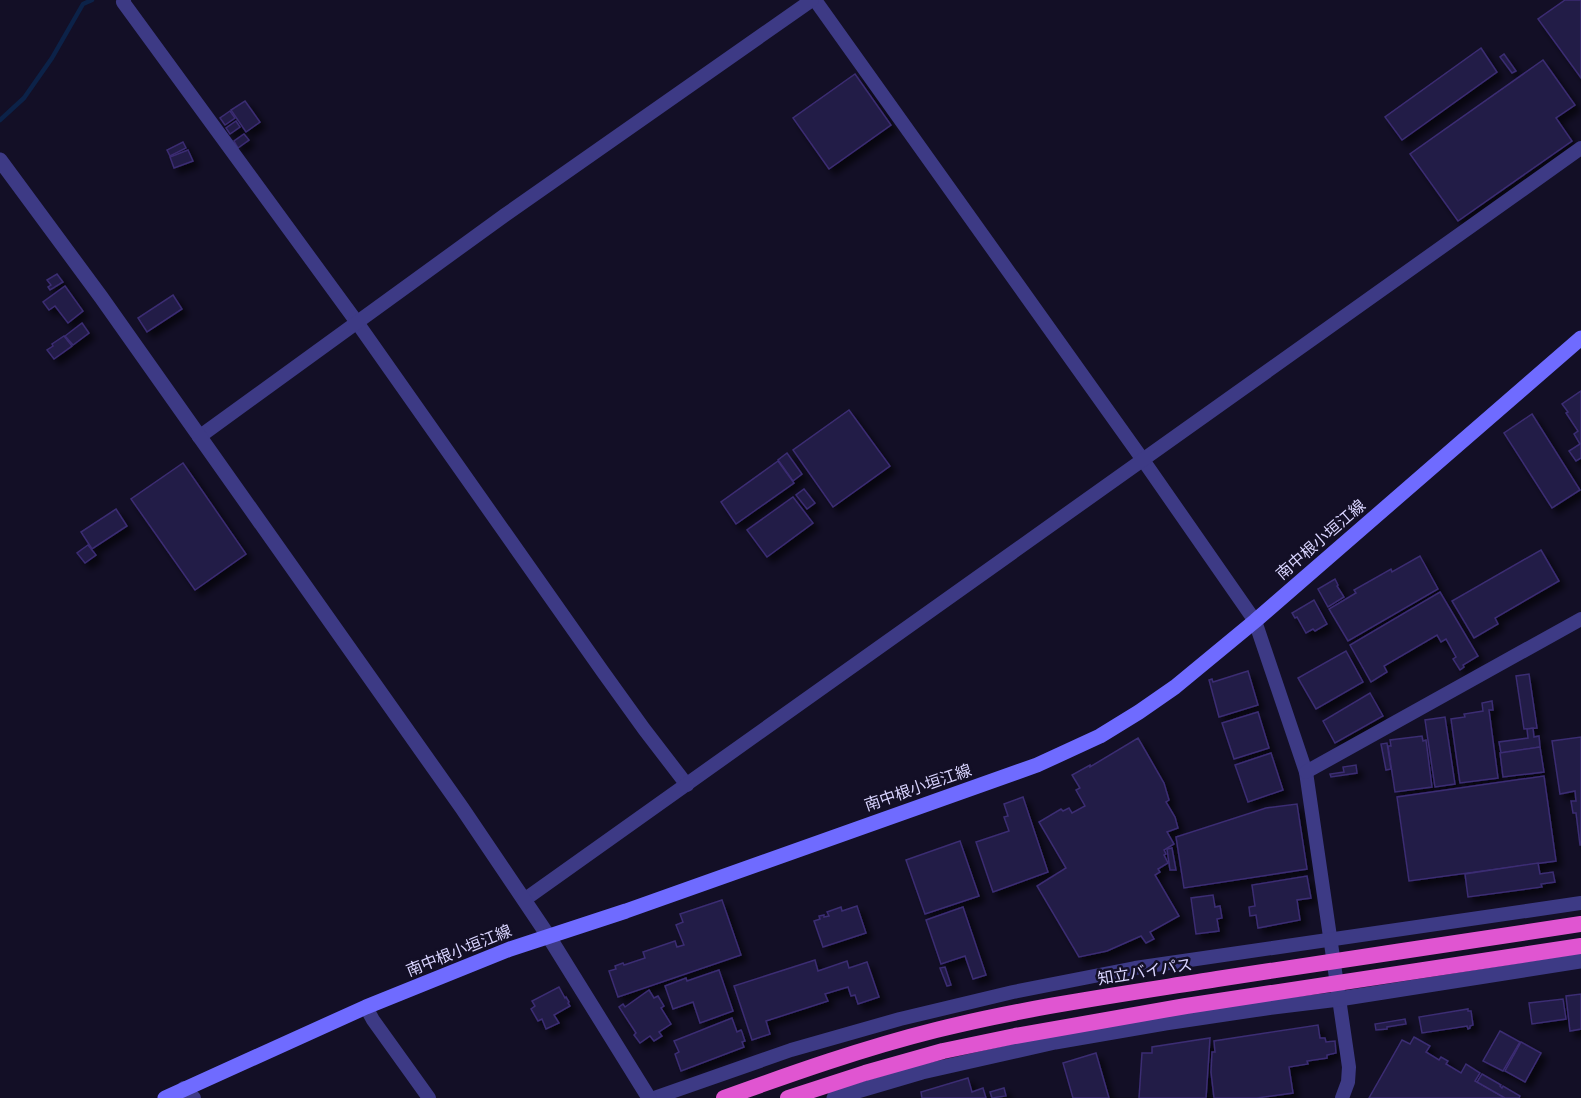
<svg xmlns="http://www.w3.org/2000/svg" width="1581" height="1098" font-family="'Source Sans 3','Noto Sans JP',sans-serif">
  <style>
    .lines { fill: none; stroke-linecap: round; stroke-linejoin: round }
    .stream { stroke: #0c2248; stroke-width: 4.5 }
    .building { fill: #241b47; stroke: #3b2d73; stroke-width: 1.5; filter: url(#shadow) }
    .minor { stroke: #3d3a85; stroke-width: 14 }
    .tertiary { stroke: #3d3a85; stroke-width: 15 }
    .secondary { stroke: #6f6bff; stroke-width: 15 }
    .trunk-bridge { stroke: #e055d1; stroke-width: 16 }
    .labels { text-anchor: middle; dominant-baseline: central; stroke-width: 5; stroke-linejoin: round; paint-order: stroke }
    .street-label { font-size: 16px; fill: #d9d4ff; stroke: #130f26 }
  </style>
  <defs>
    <filter id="shadow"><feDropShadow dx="5.5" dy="5.5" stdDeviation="3" flood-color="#0009"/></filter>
  </defs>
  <rect width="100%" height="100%" fill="#130f26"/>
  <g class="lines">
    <path class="stream" d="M0,120L24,98L52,58L83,4L92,0"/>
  </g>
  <g class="building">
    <path d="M1565,0H1581V78L1538,19Z"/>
    <path d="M1481,48L1497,72L1402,140L1385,117Z"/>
    <path d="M1504,54L1516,71L1512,73L1500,57Z"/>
    <path d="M1543,60L1575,105L1556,118L1572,141L1458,221L1410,154Z"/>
    <path d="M855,74L891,125L829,169L793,118Z"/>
    <path d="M245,101L260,122L246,132L231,110Z"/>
    <path d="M230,111L235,118L225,125L220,118Z"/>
    <path d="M236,121L240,127L230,134L226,128Z"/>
    <path d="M244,134L249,140L238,148L234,141Z"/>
    <path d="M183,142L186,148L170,156L167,150Z"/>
    <path d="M188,150L193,161L174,168L170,157Z"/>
    <path d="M57,274L63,282L50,290L48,287L51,285L47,280Z"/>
    <path d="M65,286L83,311L68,323L55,306L49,310L43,302Z"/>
    <path d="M173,295L182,309L147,332L138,318Z"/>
    <path d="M82,323L89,333L73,345L65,336Z"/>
    <path d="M64,336L72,346L54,359L47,350L53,346L52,344Z"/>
    <path d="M1581,391V458L1576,461L1569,451L1580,444L1574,434L1578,431L1566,413L1568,412L1562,404Z"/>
    <path d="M849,410L890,466L833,507L793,450Z"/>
    <path d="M1532,414L1580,490L1552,508L1504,433Z"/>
    <path d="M787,453L802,474L793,481L778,460Z"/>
    <path d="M778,461L794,483L736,524L721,502Z"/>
    <path d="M183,463L246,554L195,590L131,499Z"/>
    <path d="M804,489L815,503L807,509L796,495Z"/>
    <path d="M793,497L813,523L767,557L747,530Z"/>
    <path d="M116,509L127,526L92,549L81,532Z"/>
    <path d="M88,545L96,555L85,563L77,553Z"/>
    <path d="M1541,550L1559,581L1495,618L1498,624L1474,638L1452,601Z"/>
    <path d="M1420,556L1438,589L1348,641L1329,609L1356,593L1354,590L1391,569L1392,572Z"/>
    <path d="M1335,579L1338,585L1337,586L1344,597L1328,607L1318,589Z"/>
    <path d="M1440,592L1478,656L1463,665L1464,667L1460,670L1453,659L1456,657L1446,639L1441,642L1437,635L1384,666L1387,672L1371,682L1350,645Z"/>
    <path d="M1314,600L1327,624L1315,631L1313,629L1306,633L1297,617L1295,618L1292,613Z"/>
    <path d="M1346,651L1363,682L1316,709L1298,678Z"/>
    <path d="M1248,671L1258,705L1219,717L1209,680L1212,679L1213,682Z"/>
    <path d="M1529,674L1537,728L1524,729L1516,676Z"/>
    <path d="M1370,693L1383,716L1335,743L1323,721Z"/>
    <path d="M1492,701L1493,710H1489L1498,778L1460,783L1451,719L1465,717L1464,714L1483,711L1482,703Z"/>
    <path d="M1258,712L1269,748L1234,759L1222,723Z"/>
    <path d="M1445,717L1455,784L1435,787L1425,720Z"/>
    <path d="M1533,728L1534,737L1539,736L1540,747L1501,753L1499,742L1528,738L1527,729Z"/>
    <path d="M1422,736L1423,741L1426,740L1432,787L1395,792L1388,746H1391L1390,740Z"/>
    <path d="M1581,737V845H1580L1576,813H1573L1571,801H1576L1575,791L1560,794L1552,741Z"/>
    <path d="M1138,738L1164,783L1169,800L1166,802L1175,817L1178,828L1167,832L1174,844L1164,850L1166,854L1164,855L1168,863L1158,869L1160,872L1155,875L1179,916L1150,932L1154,939L1146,943L1141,936L1107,951L1079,957L1037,886L1066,868L1039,822L1061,809L1063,811L1069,808L1072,813L1085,806L1076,790L1080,788L1072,775L1090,765V767Z"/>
    <path d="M1387,743L1391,769L1386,770L1381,744Z"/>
    <path d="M1540,747L1544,772L1503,777L1500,753Z"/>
    <path d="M1271,753L1283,790L1248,802L1235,765Z"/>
    <path d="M1356,765L1357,773L1331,777L1330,774L1344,772L1343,767Z"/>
    <path d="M1544,776L1556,861L1409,881L1397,797Z"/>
    <path d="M1023,797L1048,872L993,892L976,842L1009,831L1004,817L1008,816L1004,804Z"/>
    <path d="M1297,804L1307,869L1184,888L1176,837L1266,808Z"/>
    <path d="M960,841L979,896L925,914L906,860Z"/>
    <path d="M1172,848L1176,870H1170L1167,849Z"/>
    <path d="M1538,863L1540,874L1553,872L1555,882L1541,884L1542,887L1468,897L1465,874Z"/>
    <path d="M1307,876L1311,898L1297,900L1300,920L1258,928L1256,915L1250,916L1249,907L1255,906L1252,885Z"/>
    <path d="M1213,895L1215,907L1220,906L1222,918L1217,919L1219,931L1196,934L1191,898Z"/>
    <path d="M722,900L741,955L618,997L609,971L616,969L615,966L623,963L624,965L645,958L643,952L675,941L677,947L684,945L676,925L683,922L680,914Z"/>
    <path d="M857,906L866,933L823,947L814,921L820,919L819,916L824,915V917L829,916L827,912L841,907L842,911Z"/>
    <path d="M963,907L986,975L973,979L965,956L941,964L926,920Z"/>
    <path d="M815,960L818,971L847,961L849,968L867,962L879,997L858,1004L855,995L851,996L848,987L825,994L828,1001L766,1021L770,1034L752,1040L734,986Z"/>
    <path d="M945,967L951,985L947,986L940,968Z"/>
    <path d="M719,970L733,1011L700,1023L693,1002L673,1009L665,986L686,978L687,981Z"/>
    <path d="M559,987L565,998L566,997L569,1002L568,1003L570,1006L554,1015L559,1023L546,1029L542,1019L538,1021L531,1009L535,1006L532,1001Z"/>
    <path d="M649,990L654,998L658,996L664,1006L661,1008L671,1024L659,1032L662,1036L654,1041L650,1036L640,1043L634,1035L636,1033L619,1007L623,1004L625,1007Z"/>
    <path d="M1581,994V1029L1570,1031L1566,996Z"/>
    <path d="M1563,999L1566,1019L1532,1024L1529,1003Z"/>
    <path d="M1468,1009V1011H1471L1473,1025L1470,1026V1028L1468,1029L1467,1026L1422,1033L1419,1017Z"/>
    <path d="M732,1018L737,1032L741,1030L742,1032L745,1041L742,1042L744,1047L681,1071L675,1054L679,1052L674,1041Z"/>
    <path d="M1405,1019L1406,1024L1387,1027V1029L1376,1030L1375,1024Z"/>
    <path d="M1318,1025L1320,1038H1325L1326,1042L1335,1041L1336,1053L1327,1055V1058L1307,1061L1308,1064L1289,1067L1293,1093L1257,1098H1214L1211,1072L1212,1052H1215L1214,1041Z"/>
    <path d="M1500,1031L1520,1042L1503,1071L1483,1061Z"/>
    <path d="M1414,1037L1430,1046L1426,1052L1439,1060L1441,1057L1448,1061L1446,1064L1461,1073L1466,1064L1480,1073L1475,1081L1505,1098H1369L1402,1040L1410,1044Z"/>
    <path d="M1210,1038L1206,1098H1139L1142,1053H1152V1047Z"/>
    <path d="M1521,1042L1541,1053L1525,1082L1505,1071Z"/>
    <path d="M1096,1053L1109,1098H1073L1063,1063Z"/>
    <path d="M1482,1074L1501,1085L1500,1086L1502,1088L1503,1086L1520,1096L1519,1098H1505L1477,1082Z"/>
    <path d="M968,1078L972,1092L983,1088L986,1098H922L921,1092Z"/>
    <path d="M1004,1088L1006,1096L992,1098L990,1092Z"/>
  </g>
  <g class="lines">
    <g class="minor">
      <path d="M124,0L123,2L356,321L603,672L644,729L687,785"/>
      <path d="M815,0L1143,460L1255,621L1306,772L1349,1067L1348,1082L1342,1098"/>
      <path d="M199,437L505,215L812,0"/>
      <path d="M1306,772L1581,619"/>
      <path d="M524,900L1581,148"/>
      <path d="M366,1007L373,1020L429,1098"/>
      <path d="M184,1088L194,1098"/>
      <path d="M654,1098L791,1050L900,1019L1013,992L1135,968L1581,903"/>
    </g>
    <g class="tertiary">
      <path d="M0,160L101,297L462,808L549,937L649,1098"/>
      <path d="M834,1098L922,1072L1055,1042L1165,1023L1266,1008L1339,999L1581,961"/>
    </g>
    <path class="secondary" d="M165,1098L366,1007L510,949L626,911L1037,765L1100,736L1139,712L1175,687L1255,621L1581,338"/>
    <g class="trunk-bridge">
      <path d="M724,1098C793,1073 864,1048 936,1030C1028,1007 1123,994 1217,979C1338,961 1460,942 1581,924"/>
      <path d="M788,1098L865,1073L943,1051L1015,1036L1186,1006L1581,946"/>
    </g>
  </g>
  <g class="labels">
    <g class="street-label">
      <text transform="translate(1321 540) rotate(-41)">南中根小垣江線</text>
      <text transform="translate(918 788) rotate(-19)">南中根小垣江線</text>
      <text transform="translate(459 951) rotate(-22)">南中根小垣江線</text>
      <text transform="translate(1145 972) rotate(-9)">知立バイパス</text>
    </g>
  </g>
</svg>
